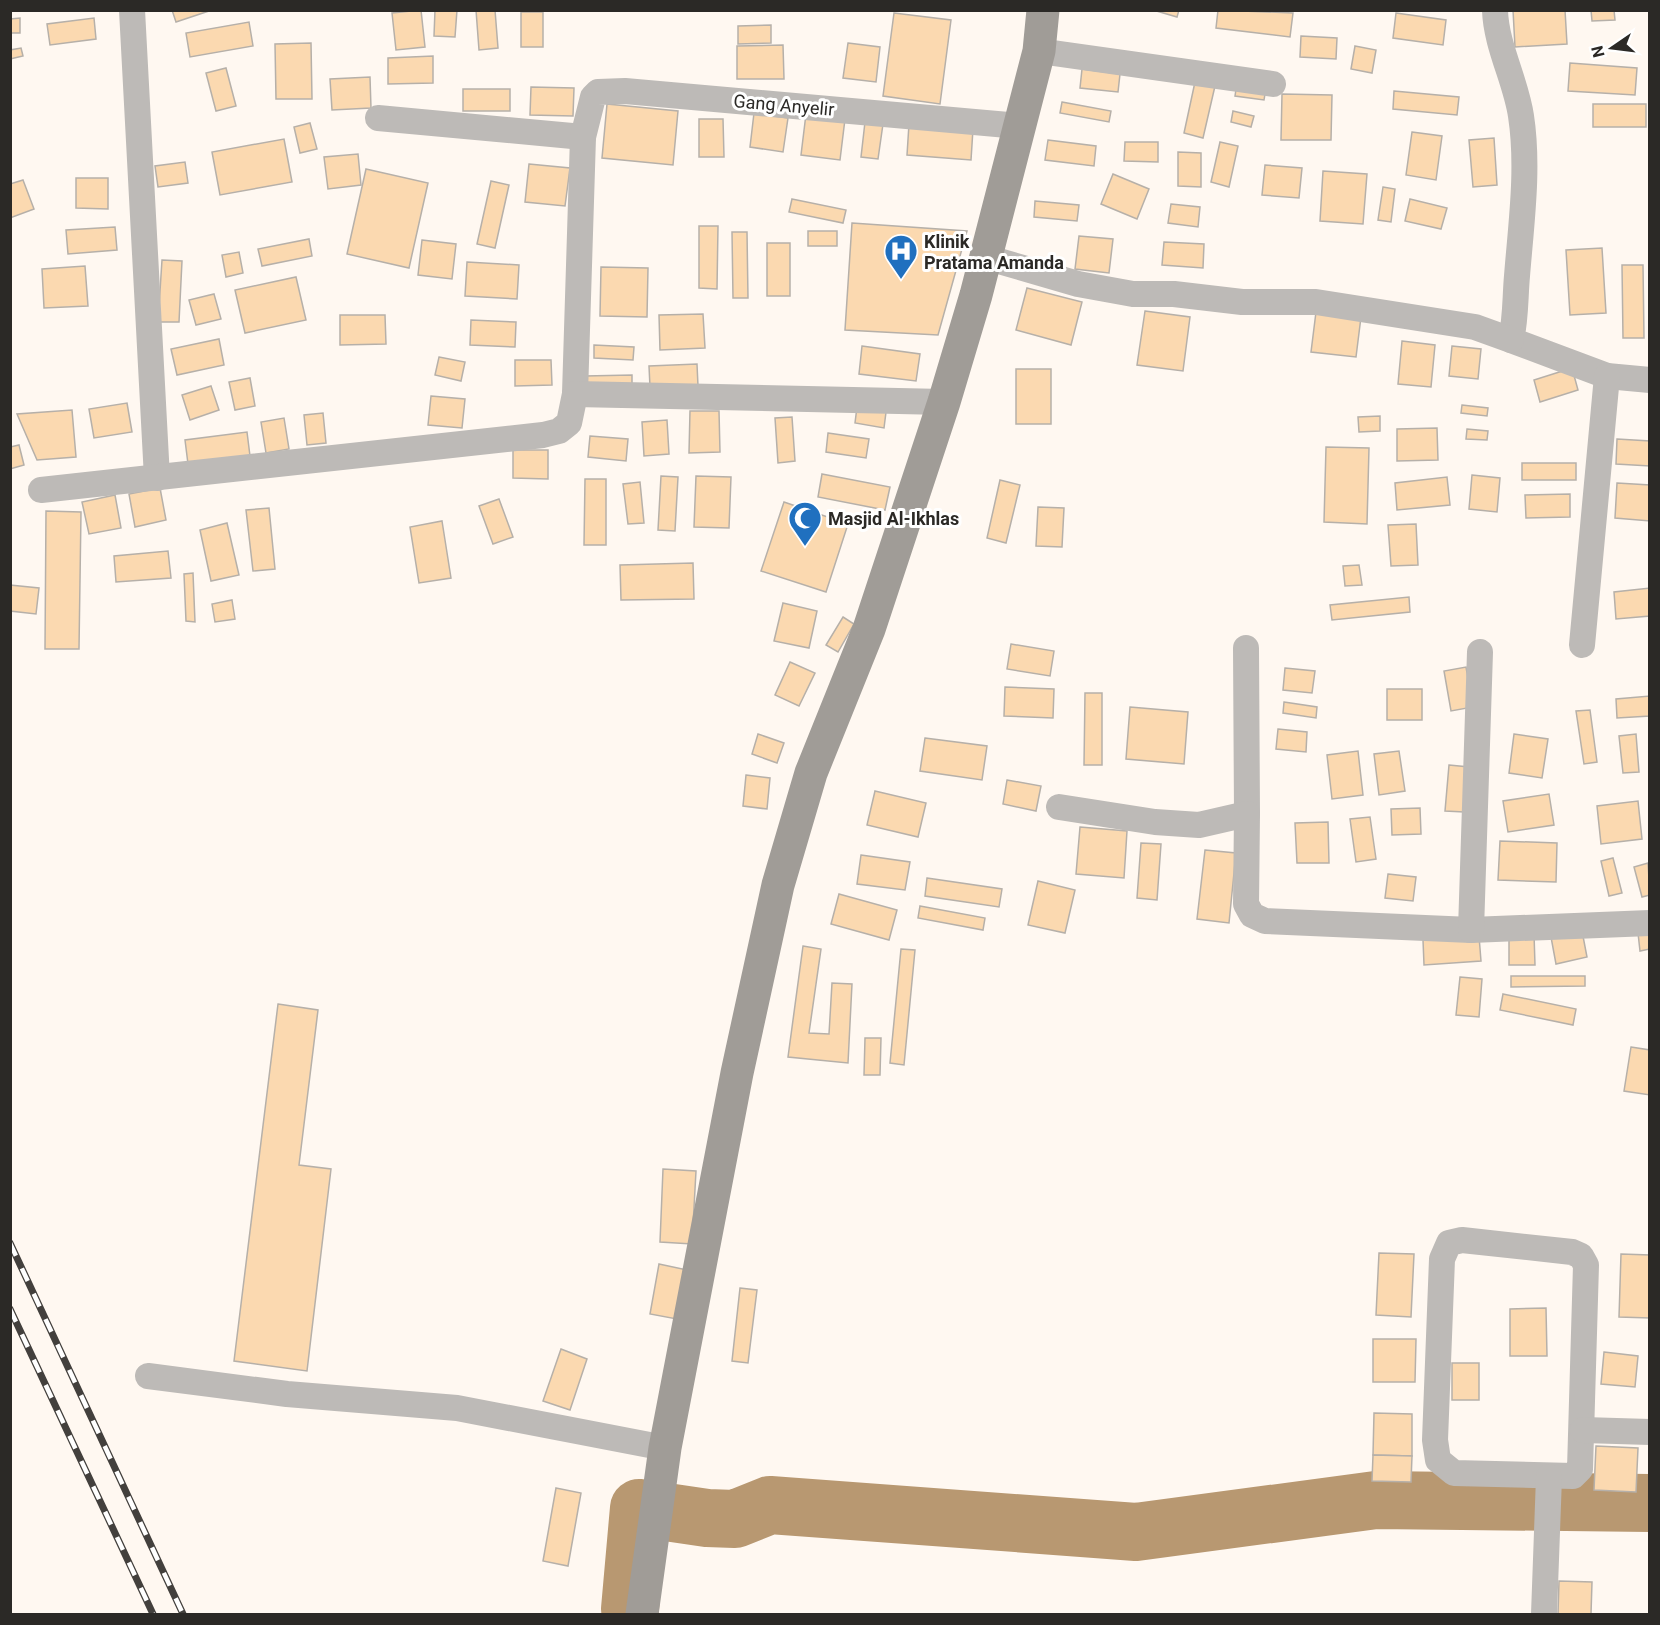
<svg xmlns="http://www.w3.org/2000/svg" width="1660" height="1625" font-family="Roboto,sans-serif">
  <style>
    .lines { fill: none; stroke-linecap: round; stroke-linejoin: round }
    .river { stroke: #b89871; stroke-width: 58 }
    .building { fill: #fbd9b0; stroke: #b6b0a9; stroke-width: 1.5 }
    .minor { stroke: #bdbab7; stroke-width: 26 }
    .secondary { stroke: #a09c97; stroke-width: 33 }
    .rail-casing { stroke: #43403d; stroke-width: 7 }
    .rail { stroke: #fff; stroke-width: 4.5; stroke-dasharray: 14; stroke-linecap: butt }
    .labels { text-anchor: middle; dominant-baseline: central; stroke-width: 6; stroke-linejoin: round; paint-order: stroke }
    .street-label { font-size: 18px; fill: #2b2926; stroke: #fff }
    .poi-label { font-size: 18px; font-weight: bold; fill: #2b2926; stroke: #fff; text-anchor: start }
  </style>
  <rect width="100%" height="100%" fill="#fff8f1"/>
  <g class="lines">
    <path class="river" d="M630,1609L639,1508L707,1518L735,1519L770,1505L1136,1532L1376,1500L1650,1503"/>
  </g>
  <g class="building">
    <path d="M172,10H212L176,22Z"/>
    <path d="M421,10L425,47L396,50L392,13Z"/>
    <path d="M435,10H457L455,37L434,36Z"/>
    <path d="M476,10H495L498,48L479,50Z"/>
    <path d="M1153,10H1179L1177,17Z"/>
    <path d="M1218,10L1293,13L1290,37L1216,28Z"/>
    <path d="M1513,10H1565L1567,44L1515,47Z"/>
    <path d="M1591,10H1614L1615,20L1592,21Z"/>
    <rect x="521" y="12" width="22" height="35"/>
    <path d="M894,13L951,20L940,104L883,96Z"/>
    <path d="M1396,13L1446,20L1443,45L1393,38Z"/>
    <path d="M20,18V33H10V19Z"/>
    <path d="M94,18L96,39L50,45L47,24Z"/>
    <path d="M249,22L253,46L190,57L186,33Z"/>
    <path d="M771,25V43L738,44V26Z"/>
    <path d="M1301,36L1337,38L1336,59L1300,57Z"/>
    <path d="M311,43L312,99H276L275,44Z"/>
    <path d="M848,43L880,47L876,82L843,78Z"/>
    <path d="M783,45L784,79H737V46Z"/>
    <path d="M1355,46L1376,50L1372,73L1351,69Z"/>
    <path d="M21,48L23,56L10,59V50Z"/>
    <path d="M433,56V83L388,84V58Z"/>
    <path d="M1570,63L1637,68L1635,95L1568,91Z"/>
    <path d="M226,68L236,106L216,111L206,73Z"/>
    <path d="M1082,69L1120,74L1118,92L1080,88Z"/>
    <path d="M370,77L371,108L332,110L330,79Z"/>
    <path d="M1195,82L1215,86L1203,138L1184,133Z"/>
    <path d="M1237,83L1266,88L1264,100L1235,96Z"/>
    <path d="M531,87L574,88L573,116L530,115Z"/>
    <rect x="463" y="89" width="47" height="22"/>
    <path d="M1394,91L1459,97L1457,115L1393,109Z"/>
    <path d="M1282,94L1332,95L1331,140H1281Z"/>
    <path d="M1062,102L1111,111L1109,122L1060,113Z"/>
    <path d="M607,104L678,111L673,165L602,158Z"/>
    <rect x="1593" y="104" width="53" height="23"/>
    <path d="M1233,111L1254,116L1251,127L1231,122Z"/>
    <path d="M754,113L788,118L783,152L750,147Z"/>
    <path d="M806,114L845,119L840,160L801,155Z"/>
    <path d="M699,119H723L724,157H699Z"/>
    <path d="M865,122L883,124L878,159L861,157Z"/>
    <path d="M310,123L317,149L300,153L294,127Z"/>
    <path d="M909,124L973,129L971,160L907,155Z"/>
    <path d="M1412,132L1442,136L1436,180L1406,175Z"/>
    <path d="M1494,138L1497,185L1473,187L1469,140Z"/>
    <path d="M284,139L292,182L220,195L212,152Z"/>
    <path d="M1048,140L1096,146L1094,166L1045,160Z"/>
    <path d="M1125,142H1158V162L1124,161Z"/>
    <path d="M1220,142L1238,146L1229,187L1211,182Z"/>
    <path d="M1178,152L1201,153V187L1178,186Z"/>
    <path d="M358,154L361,185L328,189L324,157Z"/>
    <path d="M185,162L188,183L158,187L155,166Z"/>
    <path d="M529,164L570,168L565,206L525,202Z"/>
    <path d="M1265,165L1302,168L1299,198L1262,195Z"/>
    <path d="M366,169L428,183L409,268L347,254Z"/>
    <path d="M1323,171L1367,174L1363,224L1320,221Z"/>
    <path d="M1113,174L1149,189L1137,219L1101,204Z"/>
    <path d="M76,178H108V209L76,208Z"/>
    <path d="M23,180L34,209L10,218V184Z"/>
    <path d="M491,181L509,185L495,248L477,244Z"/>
    <path d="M1383,187L1395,189L1391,222L1378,220Z"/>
    <path d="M792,199L846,210L843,223L789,212Z"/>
    <path d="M1410,199L1447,208L1441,229L1405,221Z"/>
    <path d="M1035,201L1079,205L1077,221L1034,217Z"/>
    <path d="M1171,204L1200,207L1198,227L1168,223Z"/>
    <path d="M852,223L967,231L938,335L845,330Z"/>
    <path d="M699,226H718L717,289L699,288Z"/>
    <path d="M115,227L117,250L68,254L66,230Z"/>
    <rect x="808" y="231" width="29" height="15"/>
    <path d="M732,232H747L748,298H733Z"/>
    <path d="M1079,236L1113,239L1109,273L1075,269Z"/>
    <path d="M309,239L312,256L262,266L258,249Z"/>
    <path d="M422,240L456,244L452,279L418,275Z"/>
    <path d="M1164,242L1204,244L1203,268L1162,265Z"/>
    <rect x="767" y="243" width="23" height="53"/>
    <path d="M1602,248L1606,313L1570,315L1566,250Z"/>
    <path d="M239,252L243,273L226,277L222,255Z"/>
    <path d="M162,260L182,261L179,322H158Z"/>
    <path d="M467,262L519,265L517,299L465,296Z"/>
    <path d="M1622,265H1643L1644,338H1623Z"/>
    <path d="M85,266L88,306L44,308L42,269Z"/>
    <path d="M601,267L648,268L647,317L600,316Z"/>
    <path d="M296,277L306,320L245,333L235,290Z"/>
    <path d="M1027,288L1082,302L1071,345L1016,330Z"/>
    <path d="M214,294L221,319L196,325L189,300Z"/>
    <path d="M1145,311L1190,317L1183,371L1137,365Z"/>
    <path d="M1316,312L1361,317L1356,357L1311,352Z"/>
    <path d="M703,314L705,348L660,350L659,315Z"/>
    <path d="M340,315H385L386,344L340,345Z"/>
    <path d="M471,320L516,322L515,347L470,345Z"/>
    <path d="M219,339L224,365L177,375L171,349Z"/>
    <path d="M1402,341L1435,345L1431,387L1398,384Z"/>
    <path d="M594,345L634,347L633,360L594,358Z"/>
    <path d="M862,346L920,354L916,381L859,374Z"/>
    <path d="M1452,346L1481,349L1478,379L1449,376Z"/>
    <path d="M439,357L465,362L461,381L435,375Z"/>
    <path d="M515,360H551L552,385L515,386Z"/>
    <path d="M697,364L698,386L650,387L649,366Z"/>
    <path d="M1572,368L1578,390L1540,402L1534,380Z"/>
    <rect x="1016" y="369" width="35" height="55"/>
    <path d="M632,375V386L585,387V376Z"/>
    <path d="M250,378L255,406L235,410L229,382Z"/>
    <path d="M211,386L219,410L190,420L182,395Z"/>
    <path d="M431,396L465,399L462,428L428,425Z"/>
    <path d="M127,403L132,432L94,438L89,409Z"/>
    <path d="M1462,405L1488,408L1487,416L1461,413Z"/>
    <path d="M857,407L886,412L884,428L855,423Z"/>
    <path d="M72,410L76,457L37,460L17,414Z"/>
    <path d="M690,411H719L720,452L689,453Z"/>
    <path d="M323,413L326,443L307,445L304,415Z"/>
    <path d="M1380,416V431L1359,432L1358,417Z"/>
    <path d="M792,417L795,461L778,463L775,418Z"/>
    <path d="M284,418L289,449L266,453L261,422Z"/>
    <path d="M667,420L669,454L644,456L642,422Z"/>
    <path d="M1437,428L1438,460L1397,461V429Z"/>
    <path d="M1467,429L1488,431L1487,440L1466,439Z"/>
    <path d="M247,432L250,456L188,464L185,440Z"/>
    <path d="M828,433L869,439L866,458L826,452Z"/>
    <path d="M590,436L628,439L626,461L588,457Z"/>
    <path d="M1617,439L1650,441V466L1616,464Z"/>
    <path d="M19,445L24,465L10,469V447Z"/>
    <path d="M1326,447L1369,448L1367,524L1324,522Z"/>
    <path d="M513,450H548V479L513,478Z"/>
    <rect x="1522" y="463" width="54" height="17"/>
    <path d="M822,474L890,487L885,510L818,497Z"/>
    <path d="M1472,475L1500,478L1497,512L1469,509Z"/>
    <path d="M661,476L678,477L675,531L658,530Z"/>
    <path d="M696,476L731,477L729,528L694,527Z"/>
    <path d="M1447,477L1450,505L1397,510L1395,483Z"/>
    <path d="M585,479H606V545H584Z"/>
    <path d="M1000,480L1020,485L1006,543L987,538Z"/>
    <path d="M640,482L644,523L628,524L623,484Z"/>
    <path d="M1617,483L1650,485V521L1615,518Z"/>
    <path d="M160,488L166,520L135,527L129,494Z"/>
    <path d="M1570,494V517L1526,518L1525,495Z"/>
    <path d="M115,495L121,528L89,534L82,502Z"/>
    <path d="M499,499L513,537L493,544L479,506Z"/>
    <path d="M784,502L848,524L826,592L761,571Z"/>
    <path d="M1038,507L1064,508L1062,547L1036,546Z"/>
    <path d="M269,508L275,569L253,571L246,510Z"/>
    <path d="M46,511L81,512L79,649H45Z"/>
    <path d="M442,521L451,578L419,583L410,527Z"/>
    <path d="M227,523L239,575L211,581L200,530Z"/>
    <path d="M1416,524L1418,565L1391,566L1388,525Z"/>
    <path d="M168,551L171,578L116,582L114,556Z"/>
    <path d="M693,563L694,599L621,600L620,565Z"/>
    <path d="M1359,565L1362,585L1345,586L1343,566Z"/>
    <path d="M193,573L195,622L186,621L184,574Z"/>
    <path d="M10,585L39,588L36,614L10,611Z"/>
    <path d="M1650,588V616L1616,619L1614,592Z"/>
    <path d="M1409,597L1410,612L1332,620L1330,605Z"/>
    <path d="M232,600L235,619L215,622L212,604Z"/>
    <path d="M783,603L817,611L809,648L774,641Z"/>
    <path d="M843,617L854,624L838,652L826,645Z"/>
    <path d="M1011,644L1054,651L1050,676L1007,669Z"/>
    <path d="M790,662L815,673L799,706L775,695Z"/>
    <path d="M1466,667L1473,707L1451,711L1444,671Z"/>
    <path d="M1285,668L1315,671L1312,693L1283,690Z"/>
    <path d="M1005,687L1054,689L1053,718L1004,716Z"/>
    <rect x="1387" y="689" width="35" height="31"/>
    <path d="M1085,693H1102V765H1084Z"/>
    <path d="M1650,696V716L1617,718L1616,699Z"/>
    <path d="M1284,702L1317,707L1316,718L1283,713Z"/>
    <path d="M1130,707L1188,712L1184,764L1126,759Z"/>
    <path d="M1590,710L1597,762L1584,764L1576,711Z"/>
    <path d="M1278,729L1307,732L1306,752L1276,749Z"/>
    <path d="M758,734L784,743L777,763L752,754Z"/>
    <path d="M1514,734L1548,739L1542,778L1509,773Z"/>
    <path d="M1636,734L1639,772L1623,773L1619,736Z"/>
    <path d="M925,738L987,746L982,780L920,771Z"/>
    <path d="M1358,751L1363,795L1332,799L1327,755Z"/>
    <path d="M1399,751L1405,791L1379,795L1374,754Z"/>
    <path d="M1449,765L1469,767L1464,812L1445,811Z"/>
    <path d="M746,775L770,778L767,809L743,806Z"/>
    <path d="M1007,780L1041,786L1036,811L1003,804Z"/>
    <path d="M875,791L926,803L918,837L867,825Z"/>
    <path d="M1549,794L1554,825L1508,832L1503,801Z"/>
    <path d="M1638,801L1642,839L1601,844L1597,806Z"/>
    <path d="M1420,808L1421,834L1392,835L1391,809Z"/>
    <path d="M1370,817L1376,859L1356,862L1350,819Z"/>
    <path d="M1328,822L1329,863H1297L1295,823Z"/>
    <path d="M1080,827L1127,831L1124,878L1076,874Z"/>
    <path d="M1500,841L1557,843L1556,882L1498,880Z"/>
    <path d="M1141,843L1161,844L1157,900L1137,898Z"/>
    <path d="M1205,850L1236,853L1229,923L1197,919Z"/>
    <path d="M861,855L910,862L905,890L857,884Z"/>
    <path d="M1613,858L1622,893L1609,896L1601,861Z"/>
    <path d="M1648,863L1650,895L1642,897L1634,867Z"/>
    <path d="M1388,874L1416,877L1413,901L1385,898Z"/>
    <path d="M927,878L1002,889L999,907L925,896Z"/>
    <path d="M1038,881L1075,890L1065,933L1028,925Z"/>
    <path d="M839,894L897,910L889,940L831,924Z"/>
    <path d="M920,906L985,918L983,930L918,918Z"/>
    <path d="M1582,931L1587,957L1556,964L1551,937Z"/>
    <path d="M1650,932V949L1640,951L1638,933Z"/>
    <path d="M1509,934H1534L1535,965H1509Z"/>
    <path d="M1479,936L1481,961L1424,965L1423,940Z"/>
    <path d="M803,946L821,949L809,1033L829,1034L832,983L852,984L848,1063L788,1057Z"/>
    <path d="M901,949L915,950L904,1065L890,1063Z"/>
    <path d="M1511,976H1585V986L1511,987Z"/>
    <path d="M1460,977L1482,979L1479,1017L1456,1015Z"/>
    <path d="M1503,994L1576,1009L1573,1025L1500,1010Z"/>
    <path d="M278,1004L318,1010L299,1165L331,1169L307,1371L234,1361Z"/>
    <path d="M865,1038H881L880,1075H864Z"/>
    <path d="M1631,1047L1650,1050V1095L1624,1091Z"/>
    <path d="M663,1169L696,1171L692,1244L660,1242Z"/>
    <path d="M1379,1253L1414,1254L1411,1317L1376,1315Z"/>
    <path d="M1621,1254L1650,1255V1318L1619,1317Z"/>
    <path d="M659,1264L692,1271L682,1320L650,1314Z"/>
    <path d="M740,1288L757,1290L748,1363L732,1361Z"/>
    <path d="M1546,1308L1547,1356H1510V1309Z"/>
    <path d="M1373,1339H1416L1415,1382H1373Z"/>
    <path d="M561,1349L587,1359L570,1410L543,1401Z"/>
    <path d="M1604,1352L1638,1356L1635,1387L1601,1384Z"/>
    <rect x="1452" y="1363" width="27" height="37"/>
    <path d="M1374,1413L1412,1414V1456L1373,1455Z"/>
    <path d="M1596,1446L1638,1448L1636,1492L1594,1490Z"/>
    <path d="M1373,1455L1412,1456L1411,1482L1372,1481Z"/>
    <path d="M556,1488L581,1493L568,1566L543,1561Z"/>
    <path d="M1559,1581L1592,1582L1591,1614H1558Z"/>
  </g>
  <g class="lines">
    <g class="minor">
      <path d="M132,10L157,478"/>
      <path d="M1495,10C1496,46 1516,81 1521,116C1529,168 1521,225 1517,276C1515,298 1516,318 1511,340L1607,376L1650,380"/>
      <path d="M1039,51L1273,84"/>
      <path d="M378,118L583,137"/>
      <path d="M985,257L1078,284L1133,294H1174L1242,302H1316L1475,327L1511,340"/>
      <path d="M575,394L583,137L593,97L598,92L625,91L1019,126"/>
      <path d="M41,490L543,435L559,431L569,423L575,394L944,402"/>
      <path d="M1582,645L1607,376"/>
      <path d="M1246,648L1247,814"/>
      <path d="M1059,807L1155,822L1199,825L1247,814L1246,904L1252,915L1265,921L1471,930L1650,923"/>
      <path d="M1471,930L1480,652"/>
      <path d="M1462,1240L1572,1252L1581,1256L1586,1265L1580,1469L1573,1476L1454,1473L1438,1460L1435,1440L1442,1259L1449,1243Z"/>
      <path d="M148,1376L287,1394L457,1408L665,1448"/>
      <path d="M1583,1430L1650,1432"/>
      <path d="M1544,1614L1549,1477"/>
    </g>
    <path class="secondary" d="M642,1614L665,1448L737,1073L778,885L811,773L869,629L944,402L976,295L1039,51L1043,10"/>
    <defs>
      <g id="rail">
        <path d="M10,1243L183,1614"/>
        <path d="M10,1309L153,1614"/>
      </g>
    </defs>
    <use href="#rail" class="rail-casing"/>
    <use href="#rail" class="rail"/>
  </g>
  <defs>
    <symbol id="hospital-pin" viewBox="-11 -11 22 30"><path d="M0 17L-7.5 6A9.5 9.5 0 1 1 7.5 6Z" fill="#2070bf" stroke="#fff"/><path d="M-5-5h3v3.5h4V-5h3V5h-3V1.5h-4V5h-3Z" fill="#fff"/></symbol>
    <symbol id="mosque-pin" viewBox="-11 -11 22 30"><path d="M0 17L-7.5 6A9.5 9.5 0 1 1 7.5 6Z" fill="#2070bf" stroke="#fff"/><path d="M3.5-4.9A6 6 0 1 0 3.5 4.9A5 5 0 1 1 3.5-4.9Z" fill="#fff"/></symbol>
  </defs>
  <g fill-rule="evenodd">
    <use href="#hospital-pin" x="882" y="232" width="38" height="52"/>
    <use href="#mosque-pin" x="786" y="499" width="38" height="52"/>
  </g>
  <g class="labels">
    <g class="street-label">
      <text transform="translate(784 105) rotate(5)">Gang Anyelir</text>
    </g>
    <g class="poi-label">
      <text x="924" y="241">Klinik<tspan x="924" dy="21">Pratama Amanda</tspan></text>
      <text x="828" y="518">Masjid Al-Ikhlas</text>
    </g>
  </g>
  <rect width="1660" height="1625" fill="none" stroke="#2b2926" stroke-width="24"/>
  <g transform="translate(1612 48) rotate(256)" stroke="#ffffff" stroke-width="4.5" paint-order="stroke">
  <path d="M0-4.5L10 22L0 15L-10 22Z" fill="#2b2926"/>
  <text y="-9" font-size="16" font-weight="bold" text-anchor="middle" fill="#2b2926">N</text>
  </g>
</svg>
